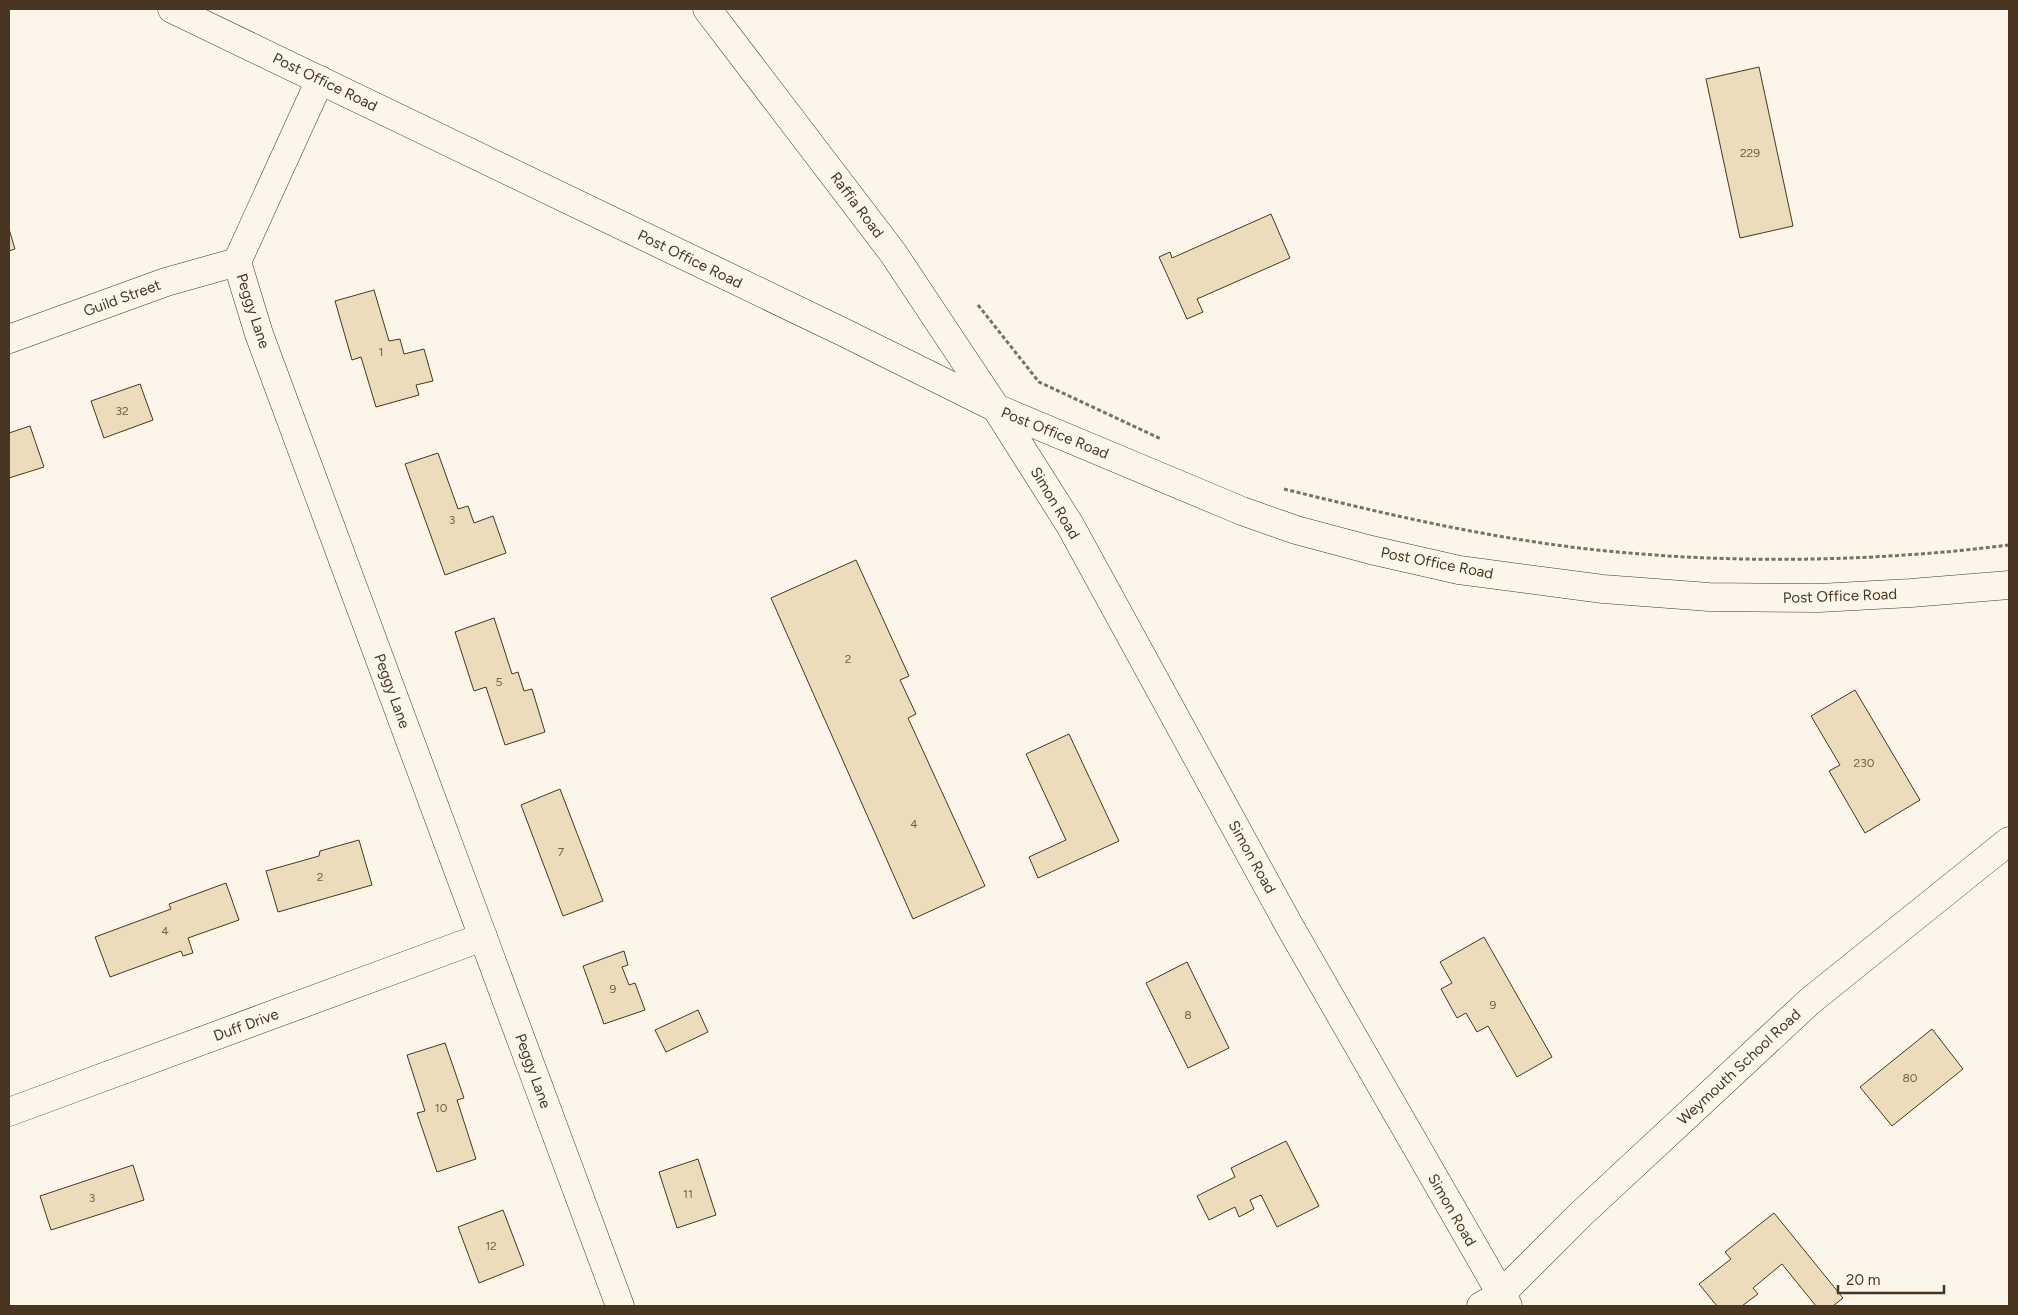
<svg xmlns="http://www.w3.org/2000/svg" width="2018" height="1315" font-family="Figtree,sans-serif">
  <style>
    .building { fill: #ecdcbc; stroke: #4a3520 }
    .lines { fill: none; stroke-linecap: round; stroke-linejoin: round }
    .street-casing { stroke: #4a3520; stroke-width: 29 }
    .secondary-casing { stroke: #4a3520; stroke-width: 29 }
    .path { stroke: #7f6f5c; stroke-width: 3; stroke-dasharray: 4 2.5; stroke-linecap: butt }
    .street { stroke: #fbf6e9; stroke-width: 28 }
    .secondary { stroke: #fbf6e9; stroke-width: 28 }
    .labels { text-anchor: middle; dominant-baseline: central; stroke-width: 4; stroke-linejoin: round; paint-order: stroke }
    .number-label { font-size: 12px; fill: #725f47 }
    .street-label { font-size: 15px; fill: #4a3520; stroke: #fbf6e9 }
  </style>
  <rect width="100%" height="100%" fill="#fbf6e9"/>
  <g class="building">
    <path d="M1759,67L1793,226L1740,238L1706,79Z"/>
    <path d="M1271,214L1290,258L1197,299L1203,312L1187,319L1159,257L1170,252L1172,258Z"/>
    <path d="M9,229L15,249L9,251Z"/>
    <path d="M374,290L389,341L400,339L404,354L424,349L433,381L416,385L419,395L376,407L361,357L352,360L335,301Z"/>
    <path d="M140,384L153,420L104,438L91,401Z"/>
    <path d="M30,426L44,467L9,478V433Z"/>
    <path d="M438,453L458,509L468,506L474,523L493,516L506,553L445,575L405,464Z"/>
    <path d="M856,560L909,676L900,680L916,714L908,718L985,886L913,919L771,598Z"/>
    <path d="M494,618L512,674L518,672L524,691L532,689L545,732L505,745L486,687L474,691L455,632Z"/>
    <path d="M1855,690L1920,800L1865,833L1829,771L1840,765L1811,716Z"/>
    <path d="M1069,734L1119,841L1038,878L1029,857L1066,840L1026,754Z"/>
    <path d="M560,789L603,901L563,916L521,805Z"/>
    <path d="M359,840L372,885L278,912L266,871L319,856L320,851Z"/>
    <path d="M226,883L239,920L188,938L193,953L183,956L181,951L110,977L95,937L171,909L169,904Z"/>
    <path d="M1484,937L1552,1057L1517,1077L1488,1026L1477,1032L1466,1013L1457,1018L1441,989L1452,983L1440,962Z"/>
    <path d="M624,951L628,965L622,967L629,985L635,983L645,1010L604,1024L583,966Z"/>
    <path d="M1187,962L1229,1048L1188,1068L1146,983Z"/>
    <path d="M698,1010L708,1032L666,1052L655,1030Z"/>
    <path d="M1932,1029L1963,1069L1892,1126L1860,1087Z"/>
    <path d="M445,1043L464,1098L457,1100L476,1159L437,1172L417,1113L425,1111L407,1055Z"/>
    <path d="M1286,1141L1319,1206L1277,1227L1261,1195L1250,1200L1254,1209L1239,1217L1235,1207L1209,1220L1197,1196L1235,1177L1231,1168Z"/>
    <path d="M698,1159L716,1215L677,1228L659,1172Z"/>
    <path d="M133,1165L144,1200L51,1230L40,1196Z"/>
    <path d="M503,1210L524,1265L479,1283L458,1227Z"/>
    <path d="M1774,1213L1843,1298L1833,1306H1816L1782,1264L1753,1288L1758,1294L1742,1306H1717L1699,1284L1731,1259L1725,1252Z"/>
  </g>
  <g class="lines">
    <defs>
      <g id="street">
        <path d="M320,80L237,262L259,334L620,1306"/>
        <path d="M9,339L166,282L237,262"/>
        <path d="M9,1112L483,937"/>
        <path d="M1481,1306L1500,1295L1580,1215L1810,1001L2009,841"/>
      </g>
      <g id="secondary">
        <path d="M172,9L845,333L996,408L1242,511L1296,530L1371,550L1459,570L1603,589L1709,597L1819,598L1911,593L2009,585"/>
        <path d="M707,9L893,253L996,408L1070,525L1290,927L1508,1306"/>
      </g>
    </defs>
    <use href="#street" class="street-casing"/>
    <use href="#secondary" class="secondary-casing"/>
    <g class="path">
      <path d="M978,305L1039,382L1161,439"/>
      <path d="M1284,489C1393,516 1505,542 1618,552C1745,564 1883,561 2009,545"/>
    </g>
    <use href="#street" class="street"/>
    <use href="#secondary" class="secondary"/>
  </g>
  <g class="labels">
    <g class="number-label">
      <text x="1750" y="153">229</text>
      <text x="381" y="352">1</text>
      <text x="122" y="411">32</text>
      <text x="452" y="520">3</text>
      <text x="848" y="659">2</text>
      <text x="499" y="682">5</text>
      <text x="1864" y="763">230</text>
      <text x="914" y="824">4</text>
      <text x="561" y="852">7</text>
      <text x="320" y="877">2</text>
      <text x="165" y="931">4</text>
      <text x="613" y="989">9</text>
      <text x="1493" y="1005">9</text>
      <text x="1188" y="1015">8</text>
      <text x="1910" y="1078">80</text>
      <text x="441" y="1108">10</text>
      <text x="688" y="1194">11</text>
      <text x="92" y="1198">3</text>
      <text x="491" y="1246">12</text>
    </g>
    <g class="street-label">
      <text transform="translate(325 82) rotate(26)">Post Office Road</text>
      <text transform="translate(857 205) rotate(53)">Raffia Road</text>
      <text transform="translate(690 259) rotate(26)">Post Office Road</text>
      <text transform="translate(122 298) rotate(-20)">Guild Street</text>
      <text transform="translate(253 311) rotate(72)">Peggy Lane</text>
      <text transform="translate(1055 433) rotate(22)">Post Office Road</text>
      <text transform="translate(1055 503) rotate(59)">Simon Road</text>
      <text transform="translate(1437 563) rotate(11)">Post Office Road</text>
      <text transform="translate(1840 596) rotate(-2)">Post Office Road</text>
      <text transform="translate(392 691) rotate(70)">Peggy Lane</text>
      <text transform="translate(1252 857) rotate(61)">Simon Road</text>
      <text transform="translate(246 1025) rotate(-20)">Duff Drive</text>
      <text transform="translate(1739 1067) rotate(-43)">Weymouth School Road</text>
      <text transform="translate(533 1071) rotate(70)">Peggy Lane</text>
      <text transform="translate(1452 1210) rotate(60)">Simon Road</text>
    </g>
  </g>
  <rect width="2018" height="1315" fill="none" stroke="#4a3520" stroke-width="20"/>
  <path d="M1838 1285v8h106v-8" fill="none" stroke="#4a3520" stroke-width="2.5"/>
  <text x="1846" y="1285" font-size="15" fill="#4a3520" stroke="#fbf6e9" stroke-width="4" paint-order="stroke">20 m</text>
</svg>
